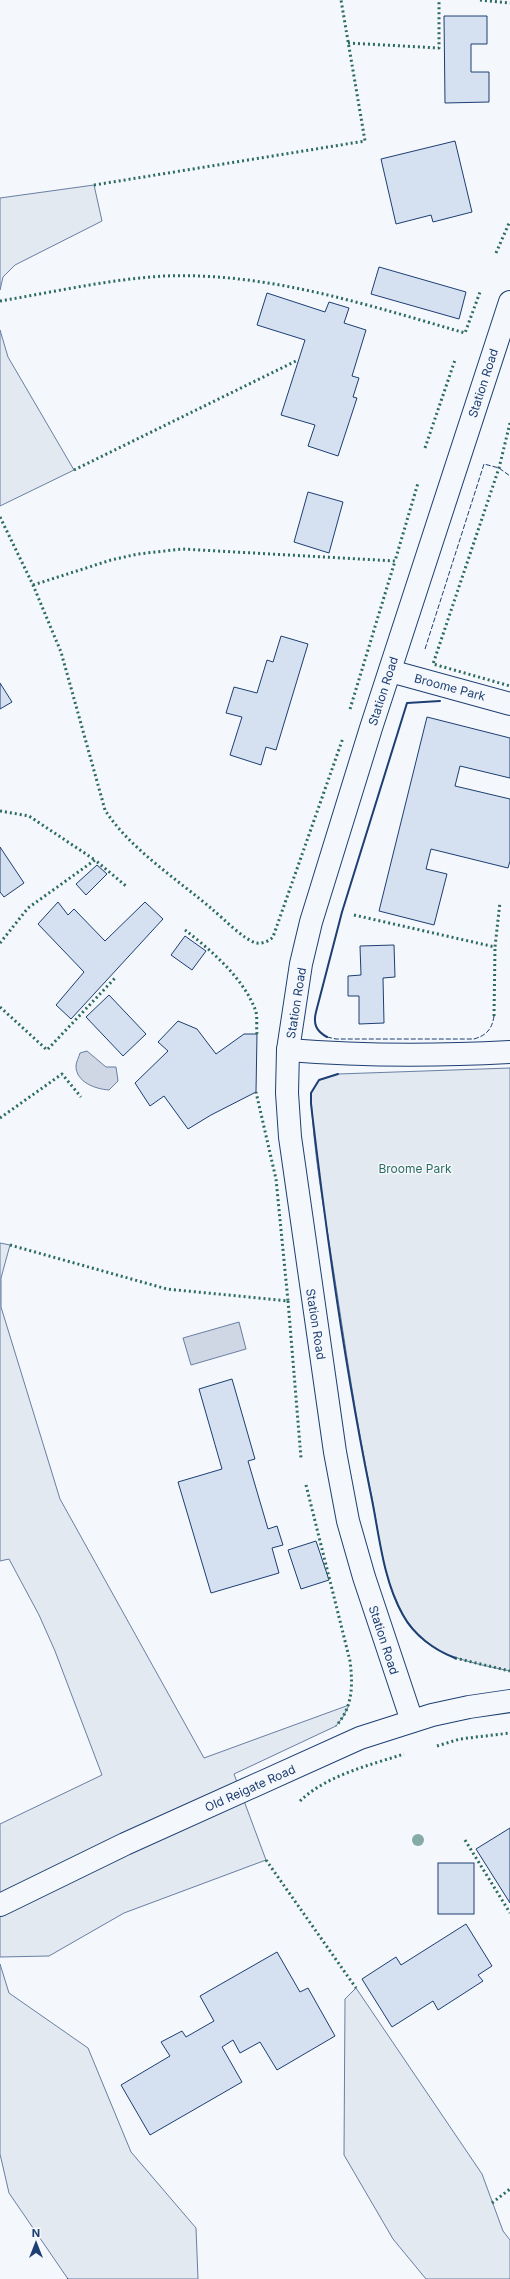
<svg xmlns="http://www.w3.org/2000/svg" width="510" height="2279" font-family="Inter,sans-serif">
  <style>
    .green { fill: #e3e9f0; stroke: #687fa3 }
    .water { fill: #cfd7e4; stroke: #687fa3 }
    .building { fill: #d5e0f0; stroke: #1d3f73 }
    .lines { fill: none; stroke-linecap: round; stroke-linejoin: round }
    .minor-casing { stroke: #1d3f73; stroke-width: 24 }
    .minor { stroke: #f4f7fb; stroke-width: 22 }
    .hedge { stroke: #2c6c60; stroke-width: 3; stroke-dasharray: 2 3; stroke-linecap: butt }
    .fence { stroke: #1d3f73; stroke-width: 1; stroke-dasharray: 5 2; stroke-linecap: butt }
    .wall { stroke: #1d3f73; stroke-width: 2 }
    .tree { fill: #86aba6 }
    .labels { text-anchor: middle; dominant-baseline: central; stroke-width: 3; stroke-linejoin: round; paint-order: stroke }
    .street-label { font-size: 12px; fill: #1d3f73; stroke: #f4f7fb }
    .park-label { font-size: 12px; fill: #2c6c60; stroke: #f4f7fb }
  </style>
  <rect width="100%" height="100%" fill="#f4f7fb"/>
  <g class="green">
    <path d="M94,185L102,221L15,265L3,277L0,290V198Z"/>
    <path d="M0,330L8,357L74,470L0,506Z"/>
    <path d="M510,1068V1671C473,1663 432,1657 408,1624C384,1589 380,1539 372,1498C356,1421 345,1344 333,1267C324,1209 313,1151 311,1093L319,1080L338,1074Z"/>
    <path d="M0,1243L10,1245L1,1278V1307L60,1499L204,1758L349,1705L343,1717L336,1726L234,1774L266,1860L124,1913L49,1956L0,1957V1824L102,1775L55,1651L39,1615L9,1559L0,1561Z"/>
    <path d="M0,1964L9,1993L88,2048L131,2152L196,2228L198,2279H68L9,2193L0,2154Z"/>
    <path d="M356,1988L482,2174L503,2231L510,2240V2279H426L393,2239L344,2155L345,1999Z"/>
  </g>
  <g class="water">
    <path d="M87,1051L106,1067H116L118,1081L109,1090C95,1089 76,1082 76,1066C76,1062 79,1057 80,1053Z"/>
    <path d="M239,1322L246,1349L191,1365L183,1338Z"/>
  </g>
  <g class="building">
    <path d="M444,16H487V44H471V72H489V102L445,103Z"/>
    <path d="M455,141L472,212L433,222L431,215L396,224L381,159Z"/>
    <path d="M379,267L466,292L459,319L371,294Z"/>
    <path d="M267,293L325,312L329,302L349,308L344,323L366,330L352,376L359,378L353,397L357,398L338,456L308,446L315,425L281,415L305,340L257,325Z"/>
    <path d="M308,492L343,502L329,553L294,542Z"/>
    <path d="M281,636L308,644L276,750L266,747L261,765L230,755L242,717L226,713L234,687L257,693L267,660L273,662Z"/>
    <path d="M0,683L12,702L0,709Z"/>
    <path d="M427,717L510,738V778L460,766L455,786L510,799V861L508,868L431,849L426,869L447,874L434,925L379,911Z"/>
    <path d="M0,847L24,883L4,897L0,892Z"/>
    <path d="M97,865L107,874L86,895L76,884Z"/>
    <path d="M58,902L68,915L74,909L105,941L145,902L163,919L71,1019L56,1005L84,972L38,924Z"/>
    <path d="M185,936L206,951L192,970L171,955Z"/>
    <path d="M394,945L395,977L383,978L384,1023L359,1024V996H348V976L361,975L360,946Z"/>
    <path d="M109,995L146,1034L123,1056L86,1017Z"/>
    <path d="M178,1021L197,1029L216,1054L244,1034H257L256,1092L211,1115L188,1129L164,1096L150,1106L135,1083L168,1051L158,1042Z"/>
    <path d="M232,1379L255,1459L248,1461L268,1529L277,1526L283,1545L272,1548L279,1573L211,1593L178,1482L222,1469L199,1389Z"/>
    <path d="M316,1541L329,1580L301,1589L288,1550Z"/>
    <path d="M510,1828V1903L476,1849Z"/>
    <rect x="438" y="1863" width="36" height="51"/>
    <path d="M466,1924L492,1966L478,1975L483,1981L438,2010L433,2001L392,2027L362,1979L396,1957L401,1965Z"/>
    <path d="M277,1952L300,1992L308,1988L335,2036L277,2070L260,2042L240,2053L233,2040L222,2047L242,2082L150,2135L121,2085L170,2056L161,2042L182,2031L186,2037L214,2021L200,1996Z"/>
  </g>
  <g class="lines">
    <defs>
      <g id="minor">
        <path d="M390,671L510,704"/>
        <path d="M288,1050C362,1056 436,1056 510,1052"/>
        <path d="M412,1721L364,1577L348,1521L335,1452L290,1137L287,1093L288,1050L301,964L311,922L371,728L510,302"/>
        <path d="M0,1905L125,1844L360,1738L432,1715L469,1707L510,1701"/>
      </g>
    </defs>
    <use href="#minor" class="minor-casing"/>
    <use href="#minor" class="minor"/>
    <g class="hedge">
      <path d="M480,0L510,3"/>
      <path d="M348,43L439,48V0"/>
      <path d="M94,185L365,141L341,0"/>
      <path d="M496,253L510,221"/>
      <path d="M0,301C54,292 110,279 165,276C267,272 368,305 465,333L480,292"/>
      <path d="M510,423L499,468L433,664L510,686"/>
      <path d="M425,448L455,360"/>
      <path d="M74,470L298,360"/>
      <path d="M0,517L33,585L61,652L105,810C129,848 178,880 212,909C224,919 243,939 256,943C263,944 269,941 273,937L343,738"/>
      <path d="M33,585L111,560L138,554L182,549L395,561L418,483"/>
      <path d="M350,709L395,561"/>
      <path d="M0,811L29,816L95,860"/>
      <path d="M354,915L495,947L500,902"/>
      <path d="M185,930C211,950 243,978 255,1009C258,1015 256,1026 257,1034"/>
      <path d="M0,943L28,908L95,860L126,886"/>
      <path d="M0,1007L47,1050L116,977"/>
      <path d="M494,1016L495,947"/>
      <path d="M0,1118L62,1074L81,1097"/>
      <path d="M10,1245L167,1289L288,1301L276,1179L256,1092"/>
      <path d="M288,1301L301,1458"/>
      <path d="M306,1485L350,1661C353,1685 353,1707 336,1726"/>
      <path d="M455,1658L510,1671"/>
      <path d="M437,1746L460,1739L510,1733"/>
      <path d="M300,1801C327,1775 370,1765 404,1754"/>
      <path d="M465,1840L510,1913"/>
      <path d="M266,1860L356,1988"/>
      <path d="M492,2203L510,2189"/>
    </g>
    <g class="fence">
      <path d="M425,649L484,464L499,468L510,476"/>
      <path d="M327,1037L336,1039H474C487,1035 492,1029 494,1016"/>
      <path d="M67,2279L68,2278"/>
    </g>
    <g class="wall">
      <path d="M327,1037C316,1031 313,1024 316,1012L342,912L407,703L440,701"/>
      <path d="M338,1074L319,1080L311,1093V1104C326,1233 344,1362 370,1490C379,1531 382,1578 403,1615C414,1635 434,1650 455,1658"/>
    </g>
  </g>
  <circle class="tree" cx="418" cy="1840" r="6"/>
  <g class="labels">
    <g class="street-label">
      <text transform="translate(483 383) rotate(-72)">Station Road</text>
      <text transform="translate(450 687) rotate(15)">Broome Park</text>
      <text transform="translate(383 691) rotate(-72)">Station Road</text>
      <text transform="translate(296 1003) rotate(-81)">Station Road</text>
      <text transform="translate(316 1324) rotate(81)">Station Road</text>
      <text transform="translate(384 1640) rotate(72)">Station Road</text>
      <text transform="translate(250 1788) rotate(-24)">Old Reigate Road</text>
    </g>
    <g class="park-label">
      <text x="415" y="1168">Broome Park</text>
    </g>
  </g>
  <g transform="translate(36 2243)" stroke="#f4f7fb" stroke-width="3" paint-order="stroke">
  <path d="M0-3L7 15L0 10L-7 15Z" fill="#1d3f73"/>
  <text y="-6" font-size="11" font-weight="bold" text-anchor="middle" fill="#1d3f73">N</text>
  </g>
</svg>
